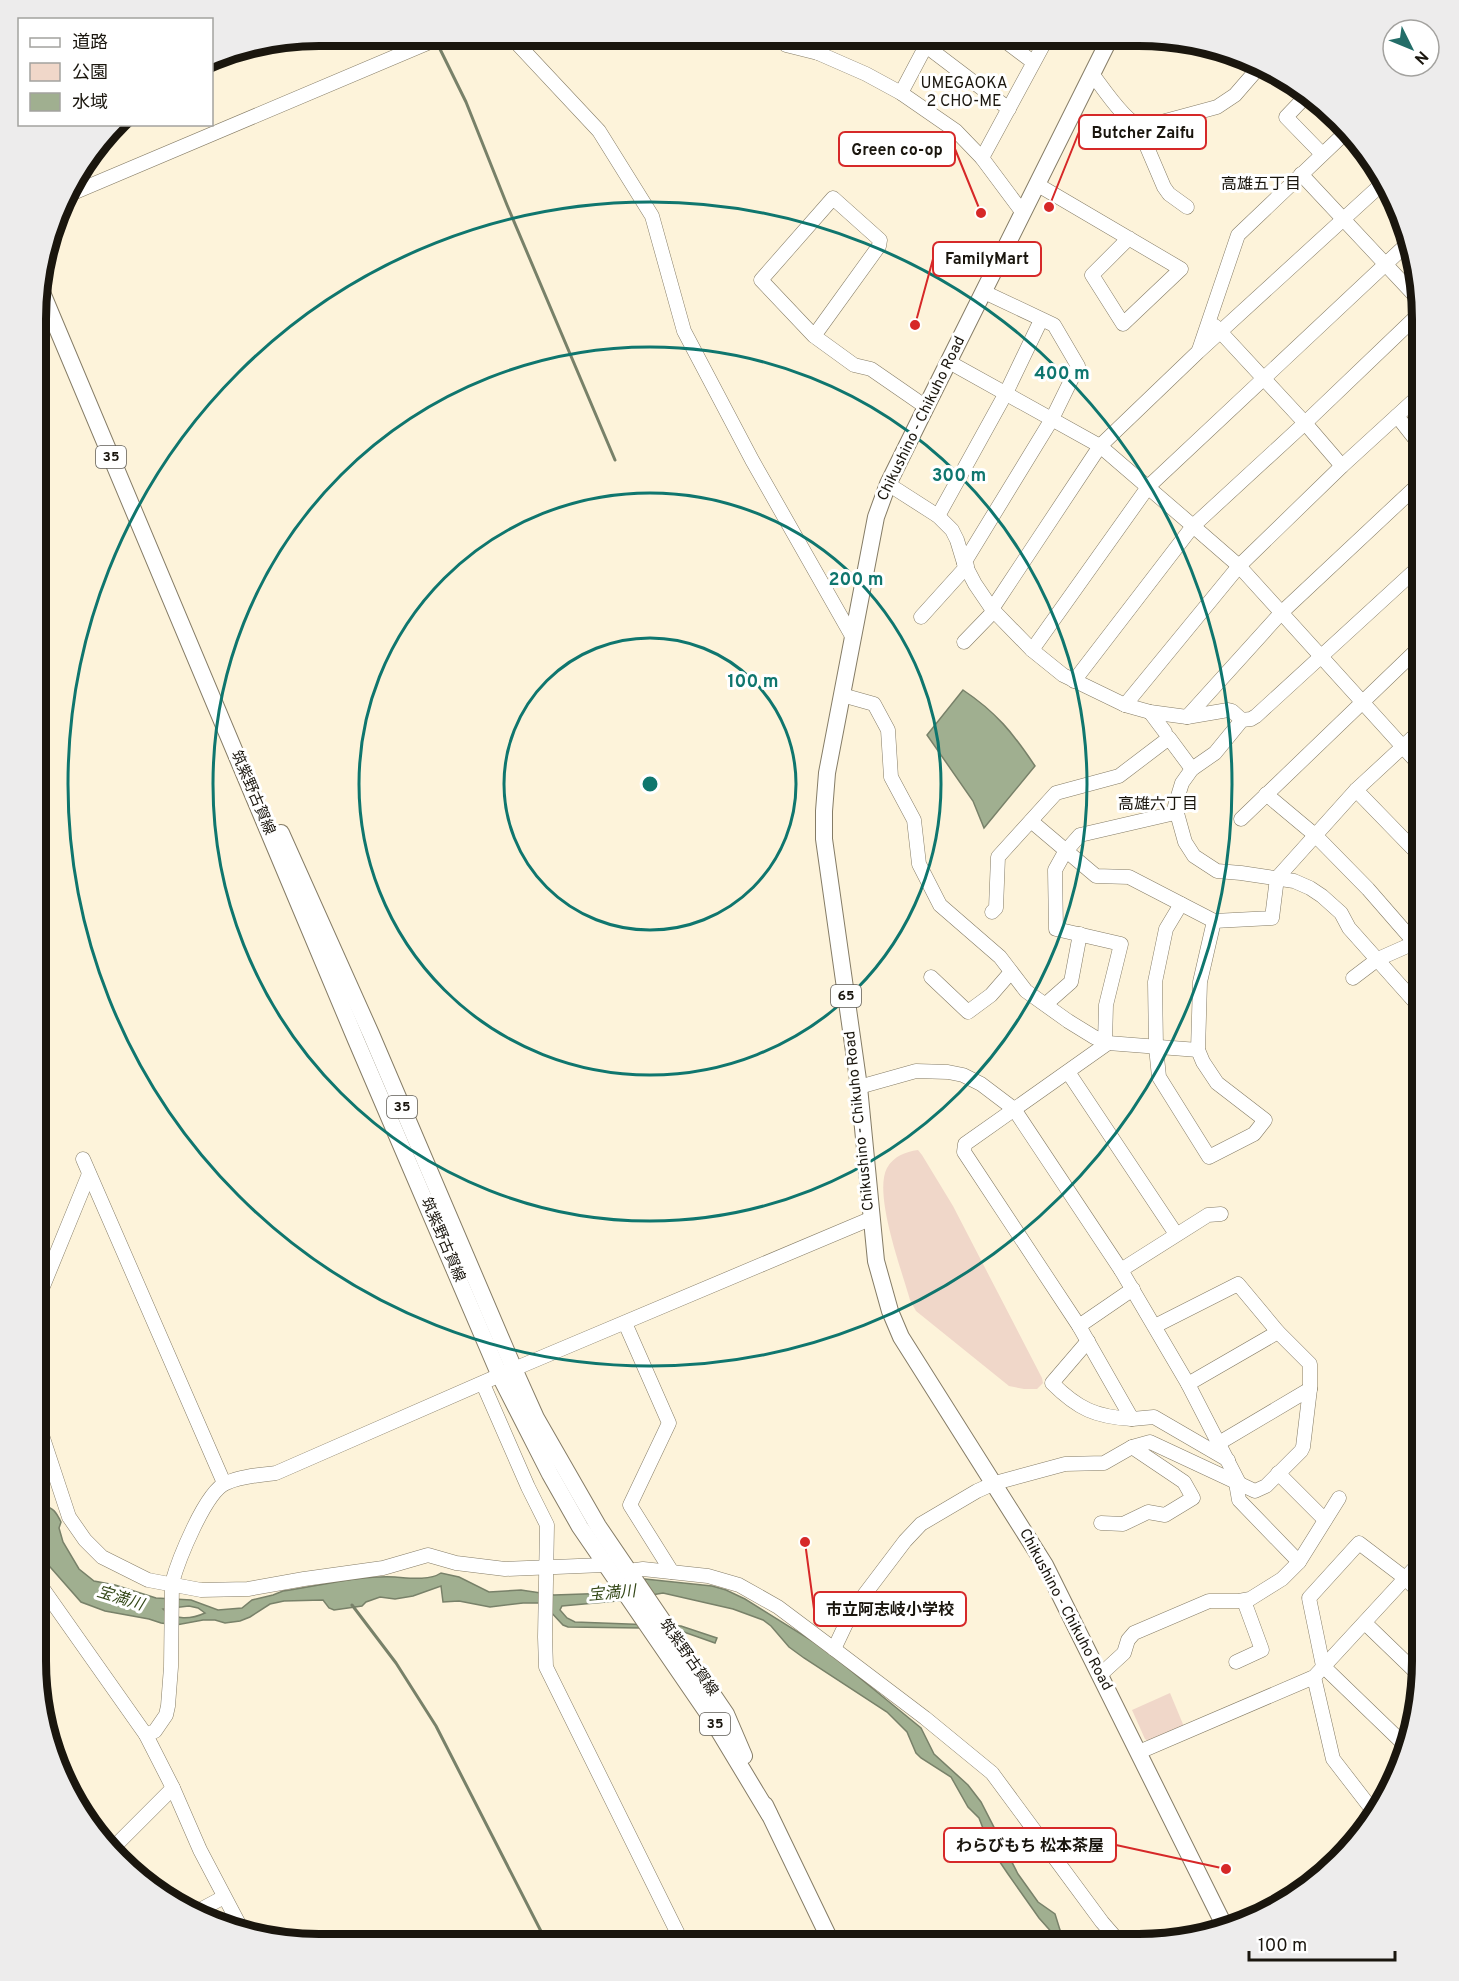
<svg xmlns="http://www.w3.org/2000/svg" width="1459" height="1981" font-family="Overpass,'Noto Sans JP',sans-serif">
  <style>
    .green { fill: #f0d7c9 }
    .water { fill: #a0af90; stroke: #788169; stroke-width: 1.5; fill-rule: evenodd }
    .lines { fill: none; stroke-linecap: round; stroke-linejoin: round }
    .stream { stroke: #788169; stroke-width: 3 }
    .minor-casing { stroke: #857c66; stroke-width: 15 }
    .major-casing { stroke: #857c66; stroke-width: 18 }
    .minor { stroke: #fff; stroke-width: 14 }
    .major { stroke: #fff; stroke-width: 16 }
    .ring { fill: none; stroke: #0f766e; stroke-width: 3 }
    .labels { text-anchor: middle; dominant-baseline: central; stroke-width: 6; stroke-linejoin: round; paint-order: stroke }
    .shield { fill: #fff; stroke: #5f5c56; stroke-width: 1.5 }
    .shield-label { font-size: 14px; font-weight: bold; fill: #1a160e }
    .street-label { font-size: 15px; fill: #1a160e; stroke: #fff }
    .neighbourhood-label { font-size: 16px; fill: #1a160e; stroke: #fff }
    .water-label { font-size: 16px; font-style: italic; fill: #334717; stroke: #fff }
    .rim { fill: none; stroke: #1a160e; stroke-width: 8 }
    .centre { fill: #0f766e; stroke: #fff; stroke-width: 3 }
    .ring-label { font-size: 18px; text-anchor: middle; font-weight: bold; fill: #0f766e; stroke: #fff; stroke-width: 6; stroke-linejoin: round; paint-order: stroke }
    .leader { fill: none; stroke: #d62828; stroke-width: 2 }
    .callout-dot { fill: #d62828; stroke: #fff; stroke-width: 2 }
    .callout { fill: #fff; stroke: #d62828; stroke-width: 2 }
    .callout-label { font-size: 16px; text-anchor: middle; font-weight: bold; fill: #1a160e }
  </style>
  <rect width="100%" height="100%" fill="#fdf3da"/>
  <g class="green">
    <path d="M918,1150L922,1155L953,1206L1042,1378L1043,1383L1037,1389H1024L1009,1386L916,1311L910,1300C902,1271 873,1194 887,1168C894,1156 905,1152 918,1150Z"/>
    <path d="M1170,1693L1185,1729L1152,1743L1145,1739L1132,1710Z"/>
  </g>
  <g class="water">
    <path d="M963,690C996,712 1013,733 1035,766L984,828L973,801L927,735Z"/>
    <path d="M42,1505C54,1508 56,1512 61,1522L59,1528L63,1542L79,1569L94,1581L115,1585L156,1598L191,1600L218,1610L242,1608L252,1600L273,1595L283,1591C318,1586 361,1575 395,1577C409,1578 429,1581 441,1573L459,1577L489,1592L521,1590L554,1595L613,1593L645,1579L712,1586L726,1590L745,1599L822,1647L921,1728L934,1754L968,1785L981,1802L1018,1874L1038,1902L1055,1914L1060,1930L1072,1945H1063L1039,1918L1008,1874L991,1849L979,1818L968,1807L951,1777L921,1758L916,1753L907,1732L887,1712L804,1658L789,1647L771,1626L763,1620L733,1609L663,1593L617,1601L562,1606L560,1610L567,1618L575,1622L681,1626L717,1638L715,1643L681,1631L641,1628L568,1627L563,1625L549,1610L539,1603H523L490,1607L459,1601L443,1602L441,1586L413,1596L395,1599L380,1597L366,1602L362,1606L334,1610L329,1608L323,1600L284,1601L270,1604L250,1617L240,1621L225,1623L215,1620H203L176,1625L161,1623L149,1619L105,1611L81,1602L36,1551V1507ZM189,1606L198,1608L205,1613C192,1619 174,1621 163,1609Z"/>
  </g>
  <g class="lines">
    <g class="stream">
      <path d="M437,43L466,102L507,205L615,460"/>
      <path d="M352,1605L396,1663L436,1726L547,1943"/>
    </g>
    <defs>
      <g id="minor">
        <path d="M511,37L599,131L652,216L684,331L752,460L852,636"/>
        <path d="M781,37L786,45L818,53L866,74L901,93L956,131L982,158L1023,213"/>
        <path d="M912,38L926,46L1009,109"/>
        <path d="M1001,38L1033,62"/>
        <path d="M1100,38V39"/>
        <path d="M818,53L825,37"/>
        <path d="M1093,75C1103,88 1127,125 1143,127L1217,107L1235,95L1261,65"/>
        <path d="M901,93L929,40"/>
        <path d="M1309,93L1286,117L1322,154"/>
        <path d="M1138,126L1164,187L1169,194L1187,207"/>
        <path d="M982,158L1047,38"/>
        <path d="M1301,174L1418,299"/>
        <path d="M1038,185L1181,269L1123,324L1092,275L1129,238"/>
        <path d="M68,195L444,36"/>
        <path d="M1215,326L1305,423L1342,466"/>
        <path d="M814,336L761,280L833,198L880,240L879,246L814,336L854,365L871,369L926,407"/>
        <path d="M1199,350L1238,235L1344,134"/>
        <path d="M949,362L1100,446L1193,526L1239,566L1423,769"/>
        <path d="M1397,416L1423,449"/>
        <path d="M888,484L938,516L952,530L957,540L964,563L975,584L992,609L1032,650L1063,675L1125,705L1150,712L1187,717L1228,710L1232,711L1242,720"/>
        <path d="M938,516L1006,393L1041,320"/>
        <path d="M964,563L1052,419L1078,366L1054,325L984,292"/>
        <path d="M992,609L1100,446L1198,352L1384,182"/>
        <path d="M921,617L967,566"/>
        <path d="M964,642L994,611"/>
        <path d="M1032,650L1148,487L1406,245"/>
        <path d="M1074,681L1193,526L1305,423L1421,312"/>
        <path d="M842,695L874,704L888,730L891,777L914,820L919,864L940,905L1000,957L1026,991L1068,1021L1094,1037L1108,1043L1198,1050"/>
        <path d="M1125,705L1239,566L1342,466L1423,392"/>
        <path d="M1150,712L1165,732"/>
        <path d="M1187,717L1281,613L1423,480"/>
        <path d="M1356,790L1423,859"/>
        <path d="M1266,794L1315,835L1368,889L1415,943"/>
        <path d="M1241,819L1423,644"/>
        <path d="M1031,821L1096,876L1129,877L1214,921L1272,918L1277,878L1356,790L1423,728"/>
        <path d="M1181,904L1166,929L1155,982L1156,1047L1159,1077L1209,1157L1254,1134L1265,1120L1217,1083L1203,1062L1198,1050L1200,982L1214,921"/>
        <path d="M992,912L996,908L998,857L1056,793L1119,776L1169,738L1192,769"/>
        <path d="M931,977L968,1012L991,995L1011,972"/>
        <path d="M1353,978L1378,959L1421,940"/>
        <path d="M1046,1004L1071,982L1080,934"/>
        <path d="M1423,1011L1349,928L1341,913L1322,896L1310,888L1294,881L1241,873L1217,871L1194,856L1185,842L1175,806L1182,783L1192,769L1215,753L1242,720L1251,719L1256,716L1423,563"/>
        <path d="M1105,1042L1106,1005L1121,944L1056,929L1055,870L1065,852L1080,835L1175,813"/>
        <path d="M1108,1043L965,1144L964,1152L1079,1326L1132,1419L1154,1417L1228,1460"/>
        <path d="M1068,1072L1176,1234"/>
        <path d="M859,1087L916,1071L948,1072L963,1075L981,1084L1014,1109L1121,1270L1188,1384L1240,1485"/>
        <path d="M83,1159L224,1483"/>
        <path d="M1121,1270L1208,1215L1221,1214"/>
        <path d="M37,1301L89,1174"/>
        <path d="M625,1323L669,1423L630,1505L672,1572"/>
        <path d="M1079,1326L1133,1289"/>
        <path d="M1088,1341L1052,1383C1078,1409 1096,1417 1132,1419"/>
        <path d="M483,1384L528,1487L547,1525L545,1637L546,1667L683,1944"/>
        <path d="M1188,1384L1278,1332"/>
        <path d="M36,1417L69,1517L85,1540L102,1557L148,1580L201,1590L248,1589L304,1579L383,1568L428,1555L456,1563L505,1569L604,1565"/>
        <path d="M1219,1443L1310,1389"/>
        <path d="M1278,1473L1325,1520"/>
        <path d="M1101,1523L1123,1524L1148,1512L1165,1515L1193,1498L1184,1482L1132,1447"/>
        <path d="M1299,1562L1339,1498"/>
        <path d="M628,1571L643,1569L708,1576L739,1585L778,1607L834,1649L925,1718L992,1773L1102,1922L1122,1945"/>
        <path d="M36,1579L146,1735L173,1788L200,1850L240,1926"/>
        <path d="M1365,1623L1422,1678"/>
        <path d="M834,1649L852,1611L905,1541L921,1524L977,1491L995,1483L1065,1464L1104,1463L1132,1447L1150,1442L1255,1491L1266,1486L1301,1451L1303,1447L1310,1389V1364L1278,1332L1238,1284L1155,1326"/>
        <path d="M1236,1662L1262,1650L1244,1601"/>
        <path d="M1100,1675L1124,1653L1128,1640L1134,1633L1209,1601H1239L1250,1599L1282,1579L1299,1562L1239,1500L1236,1483"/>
        <path d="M1314,1677L1333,1759L1377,1816"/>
        <path d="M146,1735L155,1731L166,1715L168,1706L171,1667L172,1583C178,1561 205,1492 226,1483C242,1476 260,1475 276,1473L514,1369L870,1219"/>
        <path d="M1409,1749L1323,1666L1309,1598L1359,1543L1405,1578L1422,1595"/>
        <path d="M1139,1752L1314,1677L1422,1560"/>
        <path d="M106,1848L119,1842L173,1788"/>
        <path d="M198,1911L224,1897"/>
      </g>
      <g id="major">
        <path d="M1110,38L926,407L888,484L876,517L827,773L824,811V839L859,1087L876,1261L890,1311L901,1337L1045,1565L1224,1925"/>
        <path d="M38,283L356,1040L500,1376L550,1474L580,1527L713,1721L769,1814"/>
        <path d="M281,833L371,1034L514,1369L536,1418L598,1526L726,1714L744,1756"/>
        <path d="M765,1805L832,1944"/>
      </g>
    </defs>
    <use href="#minor" class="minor-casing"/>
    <use href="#major" class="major-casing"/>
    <use href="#minor" class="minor"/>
    <use href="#major" class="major"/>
  </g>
  <g class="ring">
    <circle cx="650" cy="784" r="146"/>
    <circle cx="650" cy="784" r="291"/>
    <circle cx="650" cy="784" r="437"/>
    <circle cx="650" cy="784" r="582"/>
  </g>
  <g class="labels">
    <g class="shield">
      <rect x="96" y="446" width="30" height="22" rx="4.5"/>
      <rect x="831" y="985" width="30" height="22" rx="4.5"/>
      <rect x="387" y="1096" width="30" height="22" rx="4.5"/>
      <rect x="700" y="1713" width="30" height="22" rx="4.5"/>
    </g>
    <g class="shield-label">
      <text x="111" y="457">35</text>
      <text x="846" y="996">65</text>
      <text x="402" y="1107">35</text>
      <text x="715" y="1724">35</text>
    </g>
    <g class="street-label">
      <text transform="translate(922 419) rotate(-64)">Chikushino - Chikuho Road</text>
      <text transform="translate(252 793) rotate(67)">筑紫野古賀線</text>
      <text transform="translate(860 1121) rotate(-96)">Chikushino - Chikuho Road</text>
      <text transform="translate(442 1240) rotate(67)">筑紫野古賀線</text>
      <text transform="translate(1065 1610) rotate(62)">Chikushino - Chikuho Road</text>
      <text transform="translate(688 1658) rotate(55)">筑紫野古賀線</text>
    </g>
    <g class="neighbourhood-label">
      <text x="964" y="84">UMEGAOKA<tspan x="964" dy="18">2 CHO-ME</tspan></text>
      <text x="1261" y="185">高雄五丁目</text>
      <text x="1158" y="805">高雄六丁目</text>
    </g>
    <g class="water-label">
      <text transform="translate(612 1594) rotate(-5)">宝満川</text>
      <text transform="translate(120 1599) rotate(17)">宝満川</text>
    </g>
  </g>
  <path d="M0 0H1459V1981H0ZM319 46H1139A273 273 0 0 1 1412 319V1661A273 273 0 0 1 1139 1934H319A273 273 0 0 1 46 1661V319A273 273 0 0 1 319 46Z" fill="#edecec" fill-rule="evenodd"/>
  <path class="rim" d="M319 46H1139A273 273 0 0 1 1412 319V1661A273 273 0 0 1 1139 1934H319A273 273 0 0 1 46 1661V319A273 273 0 0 1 319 46Z"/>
  <circle cx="650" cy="784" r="9" class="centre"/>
  <g class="ring-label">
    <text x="1062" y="379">400 m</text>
    <text x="959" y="481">300 m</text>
    <text x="856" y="585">200 m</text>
    <text x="753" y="687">100 m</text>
  </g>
  <path class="leader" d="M1049 207L1079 132M981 213L955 149M915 325L933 259M805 1542L814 1609M1226 1869L1116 1845"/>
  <g class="callout-dot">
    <circle cx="1049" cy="207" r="6"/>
    <circle cx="981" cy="213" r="6"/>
    <circle cx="915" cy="325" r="6"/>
    <circle cx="805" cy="1542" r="6"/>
    <circle cx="1226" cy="1869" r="6"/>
  </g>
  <g class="callout">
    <rect x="1079" y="115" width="127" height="34" rx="6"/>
    <rect x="839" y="132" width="116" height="34" rx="6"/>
    <rect x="933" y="242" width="108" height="34" rx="6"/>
    <rect x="814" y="1592" width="152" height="34" rx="6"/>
    <rect x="944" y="1828" width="172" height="34" rx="6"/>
  </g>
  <g class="callout-label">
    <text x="1143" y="138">Butcher Zaifu</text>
    <text x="897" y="155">Green co-op</text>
    <text x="987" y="264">FamilyMart</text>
    <text x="890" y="1615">市立阿志岐小学校</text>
    <text x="1030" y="1851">わらびもち 松本茶屋</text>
  </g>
  <rect x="18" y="18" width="195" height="108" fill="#ffffff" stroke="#a3a29f" stroke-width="1.5"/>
  <rect x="30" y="38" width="30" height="9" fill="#ffffff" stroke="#a3a29f" stroke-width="1.5"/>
  <text x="72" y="48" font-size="18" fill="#1a160e">道路</text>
  <rect x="30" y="63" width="30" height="18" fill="#f0d7c9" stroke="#a3a29f" stroke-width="1.5"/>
  <text x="72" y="78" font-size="18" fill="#1a160e">公園</text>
  <rect x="30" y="93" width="30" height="18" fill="#a0af90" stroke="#a3a29f" stroke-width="1.5"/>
  <text x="72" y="108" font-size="18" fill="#1a160e">水域</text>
  <g transform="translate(1411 48) rotate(133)"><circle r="28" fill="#ffffff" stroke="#a3a29f" stroke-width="1.5"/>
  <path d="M0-4.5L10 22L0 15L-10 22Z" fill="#236d68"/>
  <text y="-9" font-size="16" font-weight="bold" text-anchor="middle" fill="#1a160e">N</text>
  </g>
  <path d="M1249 1951v9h146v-9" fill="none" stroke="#1a160e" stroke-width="3"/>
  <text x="1258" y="1951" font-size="18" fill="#1a160e" stroke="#ffffff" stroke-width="4.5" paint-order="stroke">100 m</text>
</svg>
